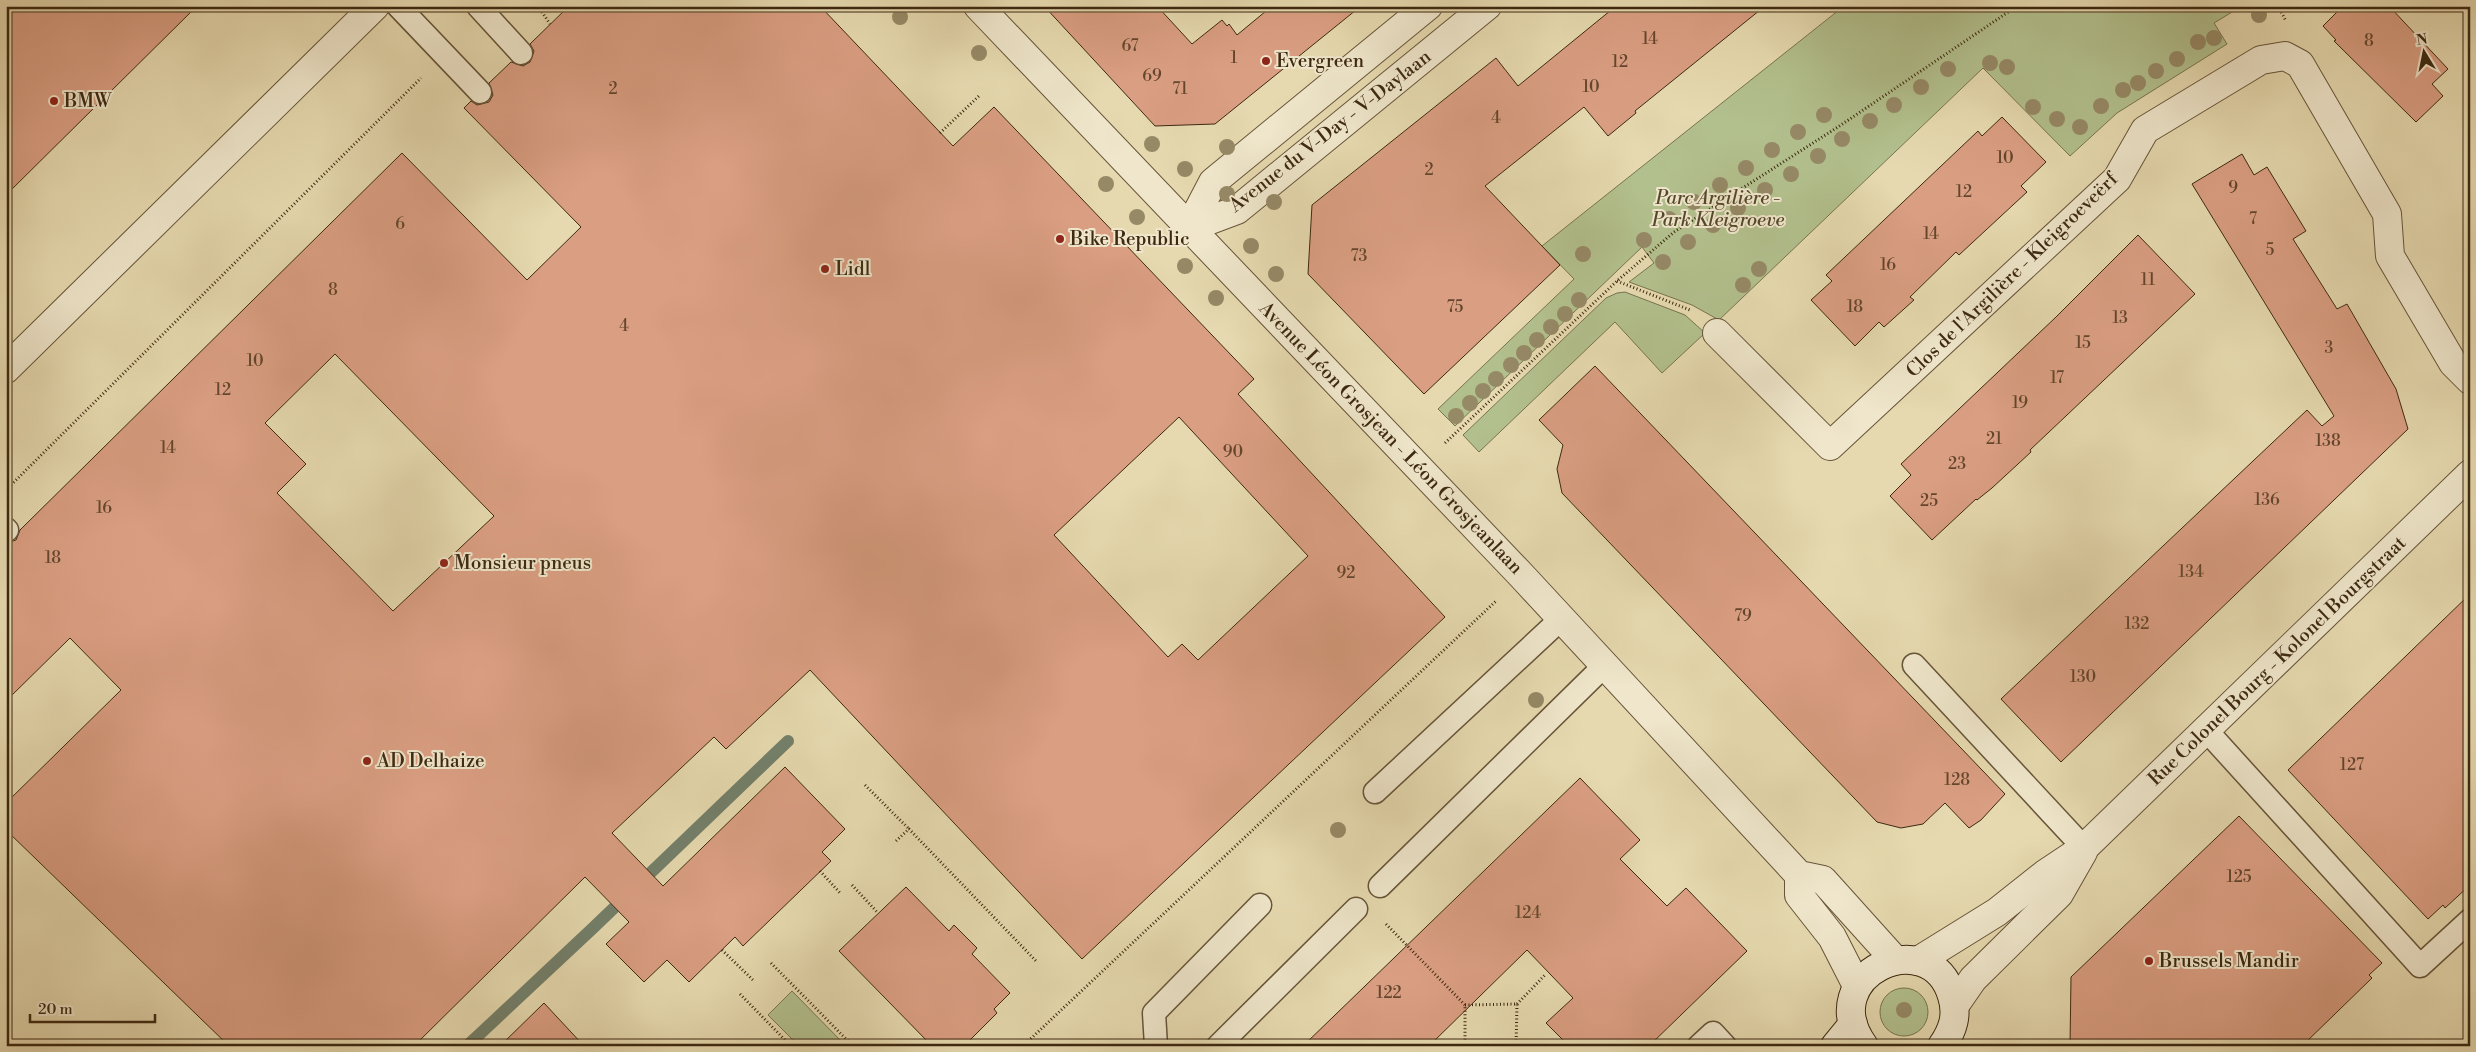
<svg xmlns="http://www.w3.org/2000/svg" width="2476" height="1052" font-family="'Libre Bodoni',serif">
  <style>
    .green { fill: #b2c08d; stroke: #78744f }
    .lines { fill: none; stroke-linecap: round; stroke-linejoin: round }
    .stream { stroke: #73806b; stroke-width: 12 }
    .building { fill: #da9e82; stroke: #3d2911; fill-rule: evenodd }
    .lane-casing { stroke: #675538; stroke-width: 25 }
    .street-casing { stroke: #675538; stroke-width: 30 }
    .secondary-casing { stroke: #3d2911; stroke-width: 30 }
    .path { stroke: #3d2911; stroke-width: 3; stroke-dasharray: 1 2.5; stroke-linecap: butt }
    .lane { stroke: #efe6cb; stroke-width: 22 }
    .street { stroke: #efe6cb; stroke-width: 28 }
    .secondary { stroke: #efe6cb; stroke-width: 28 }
    .tree { fill: #968966 }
    .poi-dot { fill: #8f2418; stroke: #efe6cb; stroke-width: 2 }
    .labels { text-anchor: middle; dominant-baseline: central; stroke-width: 4; stroke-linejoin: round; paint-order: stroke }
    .number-label { font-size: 16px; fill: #64462d }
    .poi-label { font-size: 19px; fill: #3d2911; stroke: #efe6cb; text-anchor: start }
    .street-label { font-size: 19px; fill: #3d2911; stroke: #efe6cb }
    .park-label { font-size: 19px; font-style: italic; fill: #54472a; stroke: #efe6cb }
  </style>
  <rect width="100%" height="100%" fill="#e6d9af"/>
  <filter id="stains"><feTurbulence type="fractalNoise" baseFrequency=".004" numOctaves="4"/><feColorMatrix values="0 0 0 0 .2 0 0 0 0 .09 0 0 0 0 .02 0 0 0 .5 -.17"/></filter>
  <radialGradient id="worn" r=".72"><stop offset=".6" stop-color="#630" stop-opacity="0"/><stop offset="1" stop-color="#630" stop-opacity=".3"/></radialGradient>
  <g class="green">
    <path d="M1844,6H2242L2214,23L2227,44L2117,113L2070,156L1983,68L1719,320L1692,305L1629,282L1654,263L1642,247L1455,426L1438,409L1574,279L1542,246Z"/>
    <path d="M1625,292L1685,315L1705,333L1662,373L1615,322L1479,452L1463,435L1606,298L1617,293Z"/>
    <circle cx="1904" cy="1012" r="24"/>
    <path d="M792,991L846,1046H799L768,1015Z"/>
  </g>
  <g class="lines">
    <path class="stream" d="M467,1046L593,928L788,741"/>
  </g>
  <g class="building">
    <path d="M6,6H197L6,195Z"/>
    <path d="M569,6H820L953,146L994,107L1254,379L1238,394L1445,617L1082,959L810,670L726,749L714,737L612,833L663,886L785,767L845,829L822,852L831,861L743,946L735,937L689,982L667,960L644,982L606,944L629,922L585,877L414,1046H229L6,830V803L121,690L70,638L6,701V543L16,540L20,530L402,153L527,280L581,227L464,108L471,101L477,105L489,102L493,95L489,83L511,62L523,66L530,62L534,51L530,44ZM335,354L494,516L393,611L277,493L306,464L265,423ZM1179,417L1308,556L1198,660L1182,644L1168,657L1054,535Z"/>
    <path d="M1044,6H1157L1192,44L1222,20L1227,26L1229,24L1237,35L1272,6H1361L1215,124L1155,126Z"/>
    <path d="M1616,6H1765L1635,111L1636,113L1608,136L1584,107L1485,186L1560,265L1424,394L1308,274L1312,205L1496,58L1518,86Z"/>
    <path d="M2343,6H2389L2448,69L2432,84L2443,96L2416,122L2334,41L2336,40L2323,26Z"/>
    <path d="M2002,117L2046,162L2021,186L2027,192L1959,255L1956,252L1910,297L1914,300L1884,327L1879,322L1855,346L1811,300L1832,281L1826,275L1978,131L1982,136Z"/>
    <path d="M2242,154L2254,175L2267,167L2306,231L2293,239L2337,309L2347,304L2396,389L2408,429L2061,762L2001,699L2307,410L2322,426L2334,416L2192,184Z"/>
    <path d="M2138,235L2195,294L2030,450L2031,452L1992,488L1977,500L1976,499L1932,540L1890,496L1911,475L1901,464L2056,317Z"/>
    <path d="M1595,366L2005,794L1981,820L1969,828L1945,803L1923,824L1901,828L1877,822L1562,493L1557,469L1563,445L1539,420Z"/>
    <path d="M2470,594V885L2445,908L2443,905L2428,919L2288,770Z"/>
    <path d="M1580,778L1640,840L1620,859L1667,906L1686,888L1747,951L1649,1046H1569L1546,1023L1573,998L1527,950L1429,1046H1303Z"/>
    <path d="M2239,816L2382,963L2369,975L2372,978L2302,1046H2070L2071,977Z"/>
    <path d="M906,887L949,931L954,925L977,948L972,954L1010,993L994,1009L997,1013L964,1046H932L839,951Z"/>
    <path d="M544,1003L584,1046H500Z"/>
  </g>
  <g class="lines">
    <defs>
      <g id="lane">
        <path d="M398,6L480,92"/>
        <path d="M478,6L521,53"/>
        <path d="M6,529L7,530"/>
        <path d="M1914,665L2084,848"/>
        <path d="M2206,730L2420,966L2470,920"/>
        <path d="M1375,792L1562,618"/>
        <path d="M1380,886L1605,665"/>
        <path d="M1156,1046L1154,1013L1260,905"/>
        <path d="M1218,1046L1356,909"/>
        <path d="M1699,1046L1713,1033L1725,1046"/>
      </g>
      <g id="street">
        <path d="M978,6L1522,576L1799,875L1823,880L1895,960"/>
        <path d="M1189,228L1237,210L1487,6"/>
        <path d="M1189,228L1213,182L1428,6"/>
        <path d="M1717,333L1830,446L2117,179L2145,130L2261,60L2285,56L2300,64L2387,214L2390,256L2453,363L2470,380"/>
        <path d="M6,369L375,6"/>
        <path d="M1799,875V895L1832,937L1857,986"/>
        <path d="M1918,961L1997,912L2045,874L2084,848L2470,474"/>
        <path d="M1955,1005L1973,979L2059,894L2083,852"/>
      </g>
      <g id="secondary">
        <path d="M1835,1046L1853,1024"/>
        <path d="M1864,1046C1812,975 1930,921 1952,996C1958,1015 1953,1030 1942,1046"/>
      </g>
    </defs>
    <use href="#lane" class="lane-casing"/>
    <use href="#street" class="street-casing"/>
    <use href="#secondary" class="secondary-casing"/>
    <g class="path">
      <path d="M538,6L550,24"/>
      <path d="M565,6L567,9"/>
      <path d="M2278,6L2286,21"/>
      <path d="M940,133L980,95"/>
      <path d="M1617,281L1690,310"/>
      <path d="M1445,443L1617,281L1674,232L1841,125L2017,6"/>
      <path d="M6,490L421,78"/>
      <path d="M865,785L909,829"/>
      <path d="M896,841L909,829L1037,962"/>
      <path d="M820,871L841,894"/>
      <path d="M852,885L878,913"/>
      <path d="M1386,924L1465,1005V1046"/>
      <path d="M722,950L753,980"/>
      <path d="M771,963L853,1046"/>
      <path d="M740,994L791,1046"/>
      <path d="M1517,1004L1545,975"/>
      <path d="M1465,1005L1517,1004L1516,1046"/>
      <path d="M1023,1046L1496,601"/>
    </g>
    <use href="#lane" class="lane"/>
    <use href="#street" class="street"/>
    <use href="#secondary" class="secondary"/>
  </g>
  <g class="tree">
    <circle cx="2259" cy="15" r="8"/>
    <circle cx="900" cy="17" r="8"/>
    <circle cx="2214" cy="38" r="8"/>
    <circle cx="2198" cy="42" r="8"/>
    <circle cx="979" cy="53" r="8"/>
    <circle cx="2177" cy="59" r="8"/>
    <circle cx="1990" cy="63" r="8"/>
    <circle cx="2007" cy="67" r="8"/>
    <circle cx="1948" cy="69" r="8"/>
    <circle cx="2156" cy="71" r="8"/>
    <circle cx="2138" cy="83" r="8"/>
    <circle cx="1921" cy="87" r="8"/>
    <circle cx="2123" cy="90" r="8"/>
    <circle cx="1894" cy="105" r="8"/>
    <circle cx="2101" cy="106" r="8"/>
    <circle cx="2033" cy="107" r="8"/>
    <circle cx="1824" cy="115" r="8"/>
    <circle cx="2057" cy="119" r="8"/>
    <circle cx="1870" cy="121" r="8"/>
    <circle cx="2080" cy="127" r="8"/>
    <circle cx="1798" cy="132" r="8"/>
    <circle cx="1842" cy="139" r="8"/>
    <circle cx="1152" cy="144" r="8"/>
    <circle cx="1227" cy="147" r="8"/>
    <circle cx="1772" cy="150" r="8"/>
    <circle cx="1818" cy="156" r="8"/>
    <circle cx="1746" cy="168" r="8"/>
    <circle cx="1185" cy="169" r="8"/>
    <circle cx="1791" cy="174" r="8"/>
    <circle cx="1106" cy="184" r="8"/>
    <circle cx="1720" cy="185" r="8"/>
    <circle cx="1765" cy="190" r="8"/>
    <circle cx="1227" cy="194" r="8"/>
    <circle cx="1274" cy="202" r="8"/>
    <circle cx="1694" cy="202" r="8"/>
    <circle cx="1738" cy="208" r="8"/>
    <circle cx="1137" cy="217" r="8"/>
    <circle cx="1669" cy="219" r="8"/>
    <circle cx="1713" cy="225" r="8"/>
    <circle cx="1644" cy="240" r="8"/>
    <circle cx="1688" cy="242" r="8"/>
    <circle cx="1251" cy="246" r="8"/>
    <circle cx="1583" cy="254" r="8"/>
    <circle cx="1663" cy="262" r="8"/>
    <circle cx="1185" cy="266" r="8"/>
    <circle cx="1759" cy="269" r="8"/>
    <circle cx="1276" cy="274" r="8"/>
    <circle cx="1743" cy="285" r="8"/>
    <circle cx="1216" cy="298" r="8"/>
    <circle cx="1579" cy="300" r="8"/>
    <circle cx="1565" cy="314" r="8"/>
    <circle cx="1551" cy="327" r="8"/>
    <circle cx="1537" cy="340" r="8"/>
    <circle cx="1524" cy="353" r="8"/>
    <circle cx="1511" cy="365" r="8"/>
    <circle cx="1496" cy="379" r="8"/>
    <circle cx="1483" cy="391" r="8"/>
    <circle cx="1470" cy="403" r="8"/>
    <circle cx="1456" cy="416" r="8"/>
    <circle cx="1536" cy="700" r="8"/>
    <circle cx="1338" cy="830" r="8"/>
    <circle cx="1904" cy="1010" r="8"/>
  </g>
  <g class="poi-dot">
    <circle cx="1266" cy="61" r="5"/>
    <circle cx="54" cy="101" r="5"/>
    <circle cx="1060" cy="239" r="5"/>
    <circle cx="825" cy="269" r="5"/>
    <circle cx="444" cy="563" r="5"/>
    <circle cx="367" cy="761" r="5"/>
    <circle cx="2149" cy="961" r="5"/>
  </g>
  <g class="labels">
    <g class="number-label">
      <text x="1650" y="39">14</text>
      <text x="2369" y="41">8</text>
      <text x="1130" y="46">67</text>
      <text x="1234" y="58">1</text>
      <text x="1620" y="62">12</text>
      <text x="1152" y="76">69</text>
      <text x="1591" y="87">10</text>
      <text x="613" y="89">2</text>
      <text x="1180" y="89">71</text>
      <text x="1496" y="118">4</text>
      <text x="2005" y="158">10</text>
      <text x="1429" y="170">2</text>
      <text x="2233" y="188">9</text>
      <text x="1964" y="192">12</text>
      <text x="2253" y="219">7</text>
      <text x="400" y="224">6</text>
      <text x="1931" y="234">14</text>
      <text x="2270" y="250">5</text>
      <text x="1359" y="256">73</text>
      <text x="1888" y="265">16</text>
      <text x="2148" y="280">11</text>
      <text x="333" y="290">8</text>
      <text x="1455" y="307">75</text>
      <text x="1855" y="307">18</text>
      <text x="2120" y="318">13</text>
      <text x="624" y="326">4</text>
      <text x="2083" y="343">15</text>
      <text x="2329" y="348">3</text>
      <text x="255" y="361">10</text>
      <text x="2057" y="378">17</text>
      <text x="223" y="390">12</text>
      <text x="2020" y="403">19</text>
      <text x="1994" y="439">21</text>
      <text x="2328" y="441">138</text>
      <text x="168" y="448">14</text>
      <text x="1233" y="452">90</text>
      <text x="1957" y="464">23</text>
      <text x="2267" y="500">136</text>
      <text x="1929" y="501">25</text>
      <text x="104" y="508">16</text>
      <text x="53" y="558">18</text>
      <text x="2191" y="572">134</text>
      <text x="1346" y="573">92</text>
      <text x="1743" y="616">79</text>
      <text x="2137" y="624">132</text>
      <text x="2083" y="677">130</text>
      <text x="2352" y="765">127</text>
      <text x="1957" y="780">128</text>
      <text x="2239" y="877">125</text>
      <text x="1528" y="913">124</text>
      <text x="1389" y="993">122</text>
    </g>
    <g class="poi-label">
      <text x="1276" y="61">Evergreen</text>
      <text x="64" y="101">BMW</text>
      <text x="1070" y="239">Bike Republic</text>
      <text x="835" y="269">Lidl</text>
      <text x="454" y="563">Monsieur pneus</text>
      <text x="377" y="761">AD Delhaize</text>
      <text x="2159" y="961">Brussels Mandir</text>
    </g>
    <g class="street-label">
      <text transform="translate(1330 131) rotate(-38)">Avenue du V-Day - V-Daylaan</text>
      <text transform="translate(2012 275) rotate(-44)">Clos de l'Argilière - Kleigroeveërf</text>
      <text transform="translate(1391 438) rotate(46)">Avenue Léon Grosjean - Léon Grosjeanlaan</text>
      <text transform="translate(2277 661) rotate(-44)">Rue Colonel Bourg - Kolonel Bourgstraat</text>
    </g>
    <g class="park-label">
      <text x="1718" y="198">Parc Argilière -<tspan x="1718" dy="22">Park Kleigroeve</tspan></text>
    </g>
  </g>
  <rect width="2476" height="1052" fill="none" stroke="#e6d9af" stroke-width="25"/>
  <rect x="8" y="8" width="2461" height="1037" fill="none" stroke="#3d2911" stroke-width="2.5"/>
  <rect x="12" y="12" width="2451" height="1027" fill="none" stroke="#3d2911"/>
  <g transform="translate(2424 52) rotate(350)" stroke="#efe6cb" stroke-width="4" paint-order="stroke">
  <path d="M0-4L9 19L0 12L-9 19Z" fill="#3d2911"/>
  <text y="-8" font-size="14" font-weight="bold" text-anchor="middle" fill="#3d2911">N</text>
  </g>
  <path d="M30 1014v8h125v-8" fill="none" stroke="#3d2911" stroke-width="2.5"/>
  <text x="38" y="1014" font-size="15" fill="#3d2911" stroke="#efe6cb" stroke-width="4" paint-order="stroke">20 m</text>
  <rect width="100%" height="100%" filter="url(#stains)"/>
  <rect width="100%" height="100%" fill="url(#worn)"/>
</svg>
